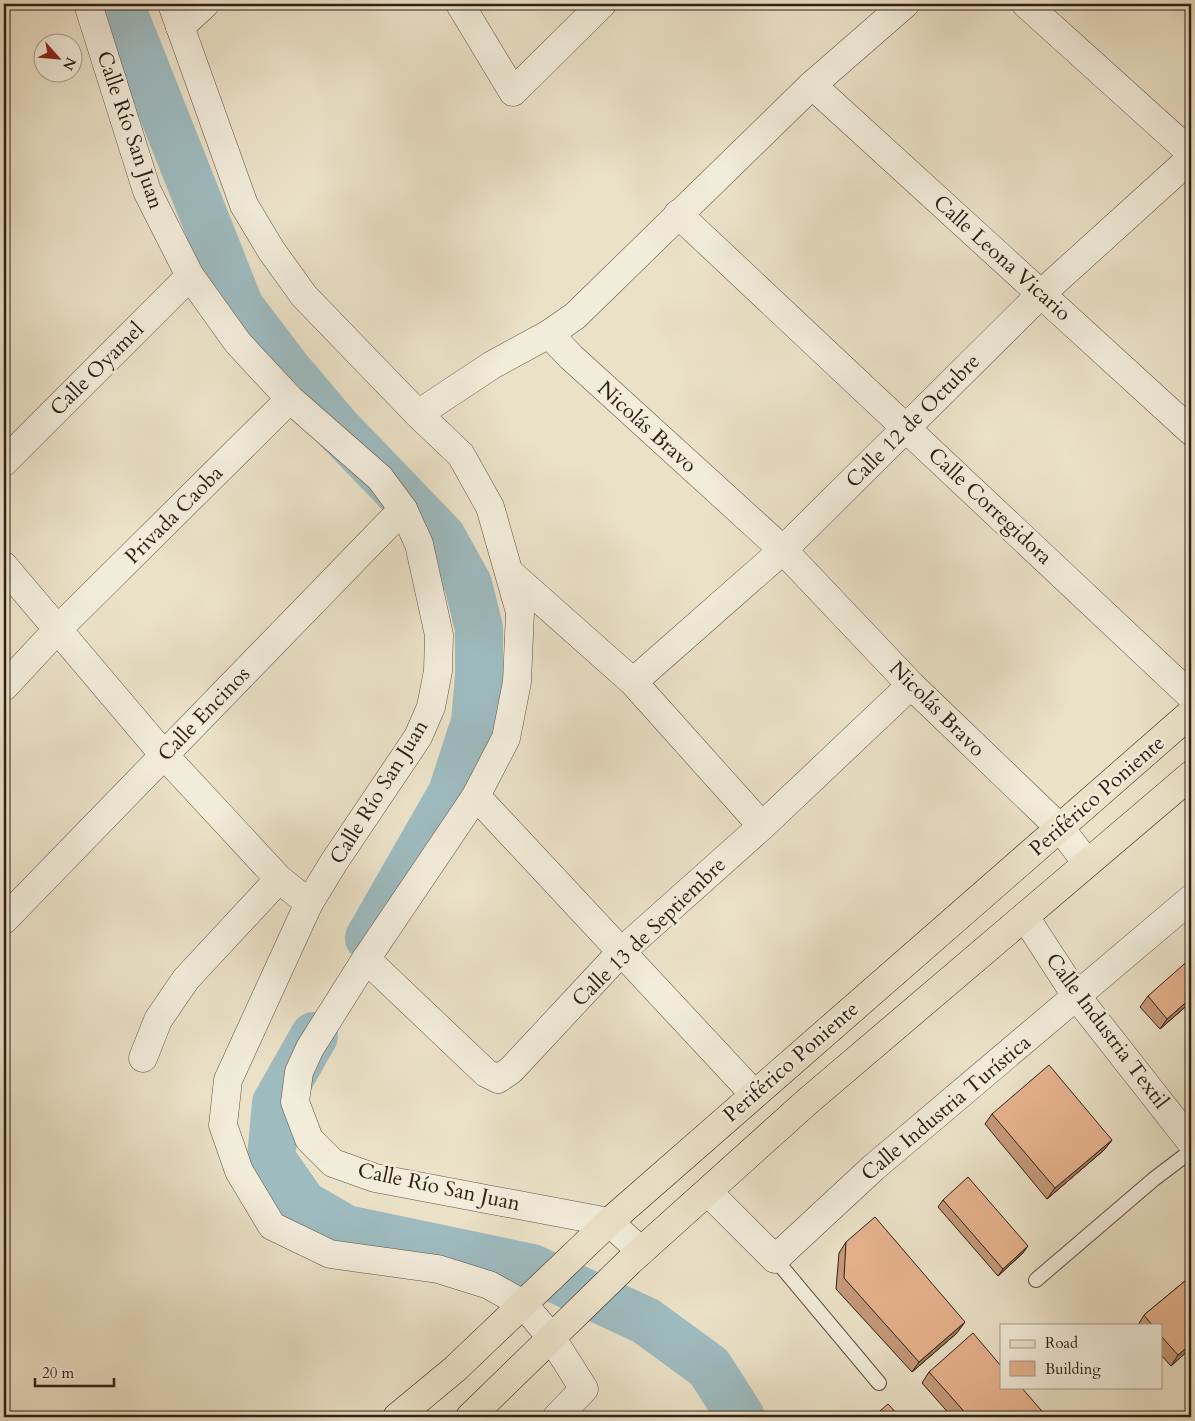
<svg xmlns="http://www.w3.org/2000/svg" width="1195" height="1421" font-family="Cardo,serif">
  <style>
    .lines { fill: none; stroke-linecap: round; stroke-linejoin: round }
    .river { stroke: #9ebbc0; stroke-width: 48 }
    .lane-casing { stroke: #5e5042; stroke-width: 16 }
    .street-casing { stroke: #5e5042; stroke-width: 29 }
    .primary-casing { stroke: #2f2015; stroke-width: 29 }
    .lane { stroke: #f2ecdb; stroke-width: 14 }
    .street { stroke: #f2ecdb; stroke-width: 28 }
    .primary { stroke: #ebe1c7; stroke-width: 28 }
    .wall { fill: #c59979; stroke: #2f2015 }
    .shaded-wall { fill: #a07d63; stroke: #2f2015 }
    .building { fill: #e5b28d; stroke: #2f2015 }
    .labels { text-anchor: middle; dominant-baseline: central; stroke-width: 5; stroke-linejoin: round; paint-order: stroke }
    .street-label { font-size: 21px; fill: #2f2015; stroke: #f2ecdb }
  </style>
  <rect width="100%" height="100%" fill="#ebe1c7"/>
  <filter id="stains"><feTurbulence type="fractalNoise" baseFrequency=".004" numOctaves="4"/><feColorMatrix values="0 0 0 0 .2 0 0 0 0 .09 0 0 0 0 .02 0 0 0 .5 -.17"/></filter>
  <radialGradient id="worn" r=".72"><stop offset=".6" stop-color="#630" stop-opacity="0"/><stop offset="1" stop-color="#630" stop-opacity=".3"/></radialGradient>
  <g class="lines">
    <g class="river">
      <path d="M120,4L240,307L288,370L338,429L442,537L468,584L479,628V676L475,722L452,793L369,938"/>
      <path d="M314,1036L276,1103L271,1158L303,1204L346,1229L532,1268L646,1321L709,1367L741,1417"/>
    </g>
    <defs>
      <g id="lane">
        <path d="M775,1259L879,1383"/>
        <path d="M1036,1280L1154,1179L1191,1151"/>
      </g>
      <g id="street">
        <path d="M88,4L147,191L190,276L238,343L290,399L380,478L403,509L419,544L439,635L438,671L431,707L418,737L334,862L309,903L228,1080L223,1125L239,1171L272,1226L330,1254L438,1269L489,1285L523,1304L551,1337L584,1389L557,1417"/>
        <path d="M172,4L244,205L271,250L304,296L418,414L461,455L490,507L520,612L517,682L506,738L476,796L366,959L310,1048L299,1072L295,1102L309,1139L333,1163L375,1178L609,1222L641,1251"/>
        <path d="M460,4L513,92L602,4"/>
        <path d="M1026,4L1191,153"/>
        <path d="M180,27L205,4"/>
        <path d="M812,85L1191,431"/>
        <path d="M678,214L1191,696"/>
        <path d="M549,334L571,357L783,550L911,685L1061,829L1087,863"/>
        <path d="M418,414L492,365L549,334L575,316L812,85L905,4"/>
        <path d="M4,462L190,276"/>
        <path d="M4,566L164,755L279,879L309,903"/>
        <path d="M509,572L633,682L762,826"/>
        <path d="M633,682L783,550L1042,293L1191,158"/>
        <path d="M4,687L57,630L290,399"/>
        <path d="M476,796L754,1094"/>
        <path d="M1025,917L1077,997L1191,1142"/>
        <path d="M4,920L403,509"/>
        <path d="M366,959L486,1073L498,1079L511,1070L622,951L762,826L911,685"/>
        <path d="M143,1058L158,1020L186,979L279,879"/>
        <path d="M708,1192L775,1259L873,1168L1191,899"/>
      </g>
      <g id="primary">
        <path d="M397,1417L455,1369L609,1222L1191,713"/>
        <path d="M470,1417L630,1261L808,1101L1191,775"/>
      </g>
    </defs>
    <use href="#lane" class="lane-casing"/>
    <use href="#street" class="street-casing"/>
    <use href="#primary" class="primary-casing"/>
    <use href="#lane" class="lane"/>
    <use href="#street" class="street"/>
    <use href="#primary" class="primary"/>
  </g>
  <g class="wall">
    <path d="M1148,996L1191,1002L1160,1029L1140,1007Z"/>
    <path d="M992,1114L1112,1140L1104,1150L1047,1199L985,1124Z"/>
    <path d="M943,1200L1023,1253L998,1276L938,1207Z"/>
    <path d="M846,1242L957,1333L912,1372L836,1289L839,1253Z"/>
    <path d="M1191,1276V1348L1171,1366L1161,1355V1325H1138L1144,1315Z"/>
    <path d="M929,1372L1047,1417H952L922,1383Z"/>
  </g>
  <g class="shaded-wall">
    <path d="M1191,998V1002L1160,1029L1167,1019Z"/>
    <path d="M1112,1140L1104,1150L1047,1199L1055,1188Z"/>
    <path d="M1028,1246L1023,1253L998,1276L1003,1269Z"/>
    <path d="M965,1322L957,1333L912,1372L919,1362Z"/>
    <path d="M1191,1344V1348L1171,1366L1178,1355Z"/>
  </g>
  <g class="building">
    <path d="M1191,958V998L1167,1019L1148,996Z"/>
    <path d="M1049,1065L1112,1140L1055,1188L992,1114Z"/>
    <path d="M968,1177L1028,1246L1003,1269L943,1200Z"/>
    <path d="M875,1217L965,1322L919,1362L844,1278L846,1242Z"/>
    <path d="M1191,1276V1344L1178,1355L1161,1336V1325H1152L1144,1315Z"/>
    <path d="M973,1333L1001,1366V1387H1021L1047,1417H969L929,1372Z"/>
    <path d="M888,1404L900,1417H873Z"/>
  </g>
  <g class="labels">
    <g class="street-label">
      <text transform="translate(130 130) rotate(71)">Calle Río San Juan</text>
      <text transform="translate(1002 258) rotate(42)">Calle Leona Vicario</text>
      <text transform="translate(97 369) rotate(-45)">Calle Oyamel</text>
      <text transform="translate(913 421) rotate(-45)">Calle 12 de Octubre</text>
      <text transform="translate(647 427) rotate(42)">Nicolás Bravo</text>
      <text transform="translate(990 506) rotate(43)">Calle Corregidora</text>
      <text transform="translate(174 515) rotate(-45)">Privada Caoba</text>
      <text transform="translate(937 709) rotate(45)">Nicolás Bravo</text>
      <text transform="translate(204 714) rotate(-46)">Calle Encinos</text>
      <text transform="translate(379 792) rotate(-58)">Calle Río San Juan</text>
      <text transform="translate(1097 796) rotate(-41)">Periférico Poniente</text>
      <text transform="translate(649 932) rotate(-44)">Calle 13 de Septiembre</text>
      <text transform="translate(1107 1031) rotate(53)">Calle Industria Textil</text>
      <text transform="translate(791 1062) rotate(-41)">Periférico Poniente</text>
      <text transform="translate(946 1108) rotate(-40)">Calle Industria Turística</text>
      <text transform="translate(439 1187) rotate(12)">Calle Río San Juan</text>
    </g>
  </g>
  <rect width="1195" height="1421" fill="none" stroke="#ebe1c7" stroke-width="20"/>
  <rect x="5" y="5" width="1185" height="1411" fill="none" stroke="#2f2015" stroke-width="2.5"/>
  <rect x="10" y="10" width="1175" height="1401" fill="none" stroke="#2f2015"/>
  <rect x="1000" y="1324" width="162" height="65" fill="#f2ecdb" stroke="#a49a8c"/>
  <rect x="1010" y="1340" width="25" height="8" fill="#ebe1c7" stroke="#a49a8c"/>
  <text x="1045" y="1348" font-size="15" fill="#2f2015">Road</text>
  <rect x="1010" y="1361" width="25" height="15" fill="#e5b28d" stroke="#a49a8c"/>
  <text x="1045" y="1374" font-size="15" fill="#2f2015">Building</text>
  <g transform="translate(58 58) rotate(117)"><circle r="24" fill="#f2ecdb" stroke="#a49a8c"/>
  <path d="M0-4L9 19L0 12L-9 19Z" fill="#8f2418"/>
  <text y="-8" font-size="14" font-weight="bold" text-anchor="middle" fill="#2f2015">N</text>
  </g>
  <path d="M35 1378v8h79v-8" fill="none" stroke="#2f2015" stroke-width="2.5"/>
  <text x="42" y="1378" font-size="15" fill="#2f2015" stroke="#f2ecdb" stroke-width="4" paint-order="stroke">20 m</text>
  <rect width="100%" height="100%" filter="url(#stains)"/>
  <rect width="100%" height="100%" fill="url(#worn)"/>
</svg>
